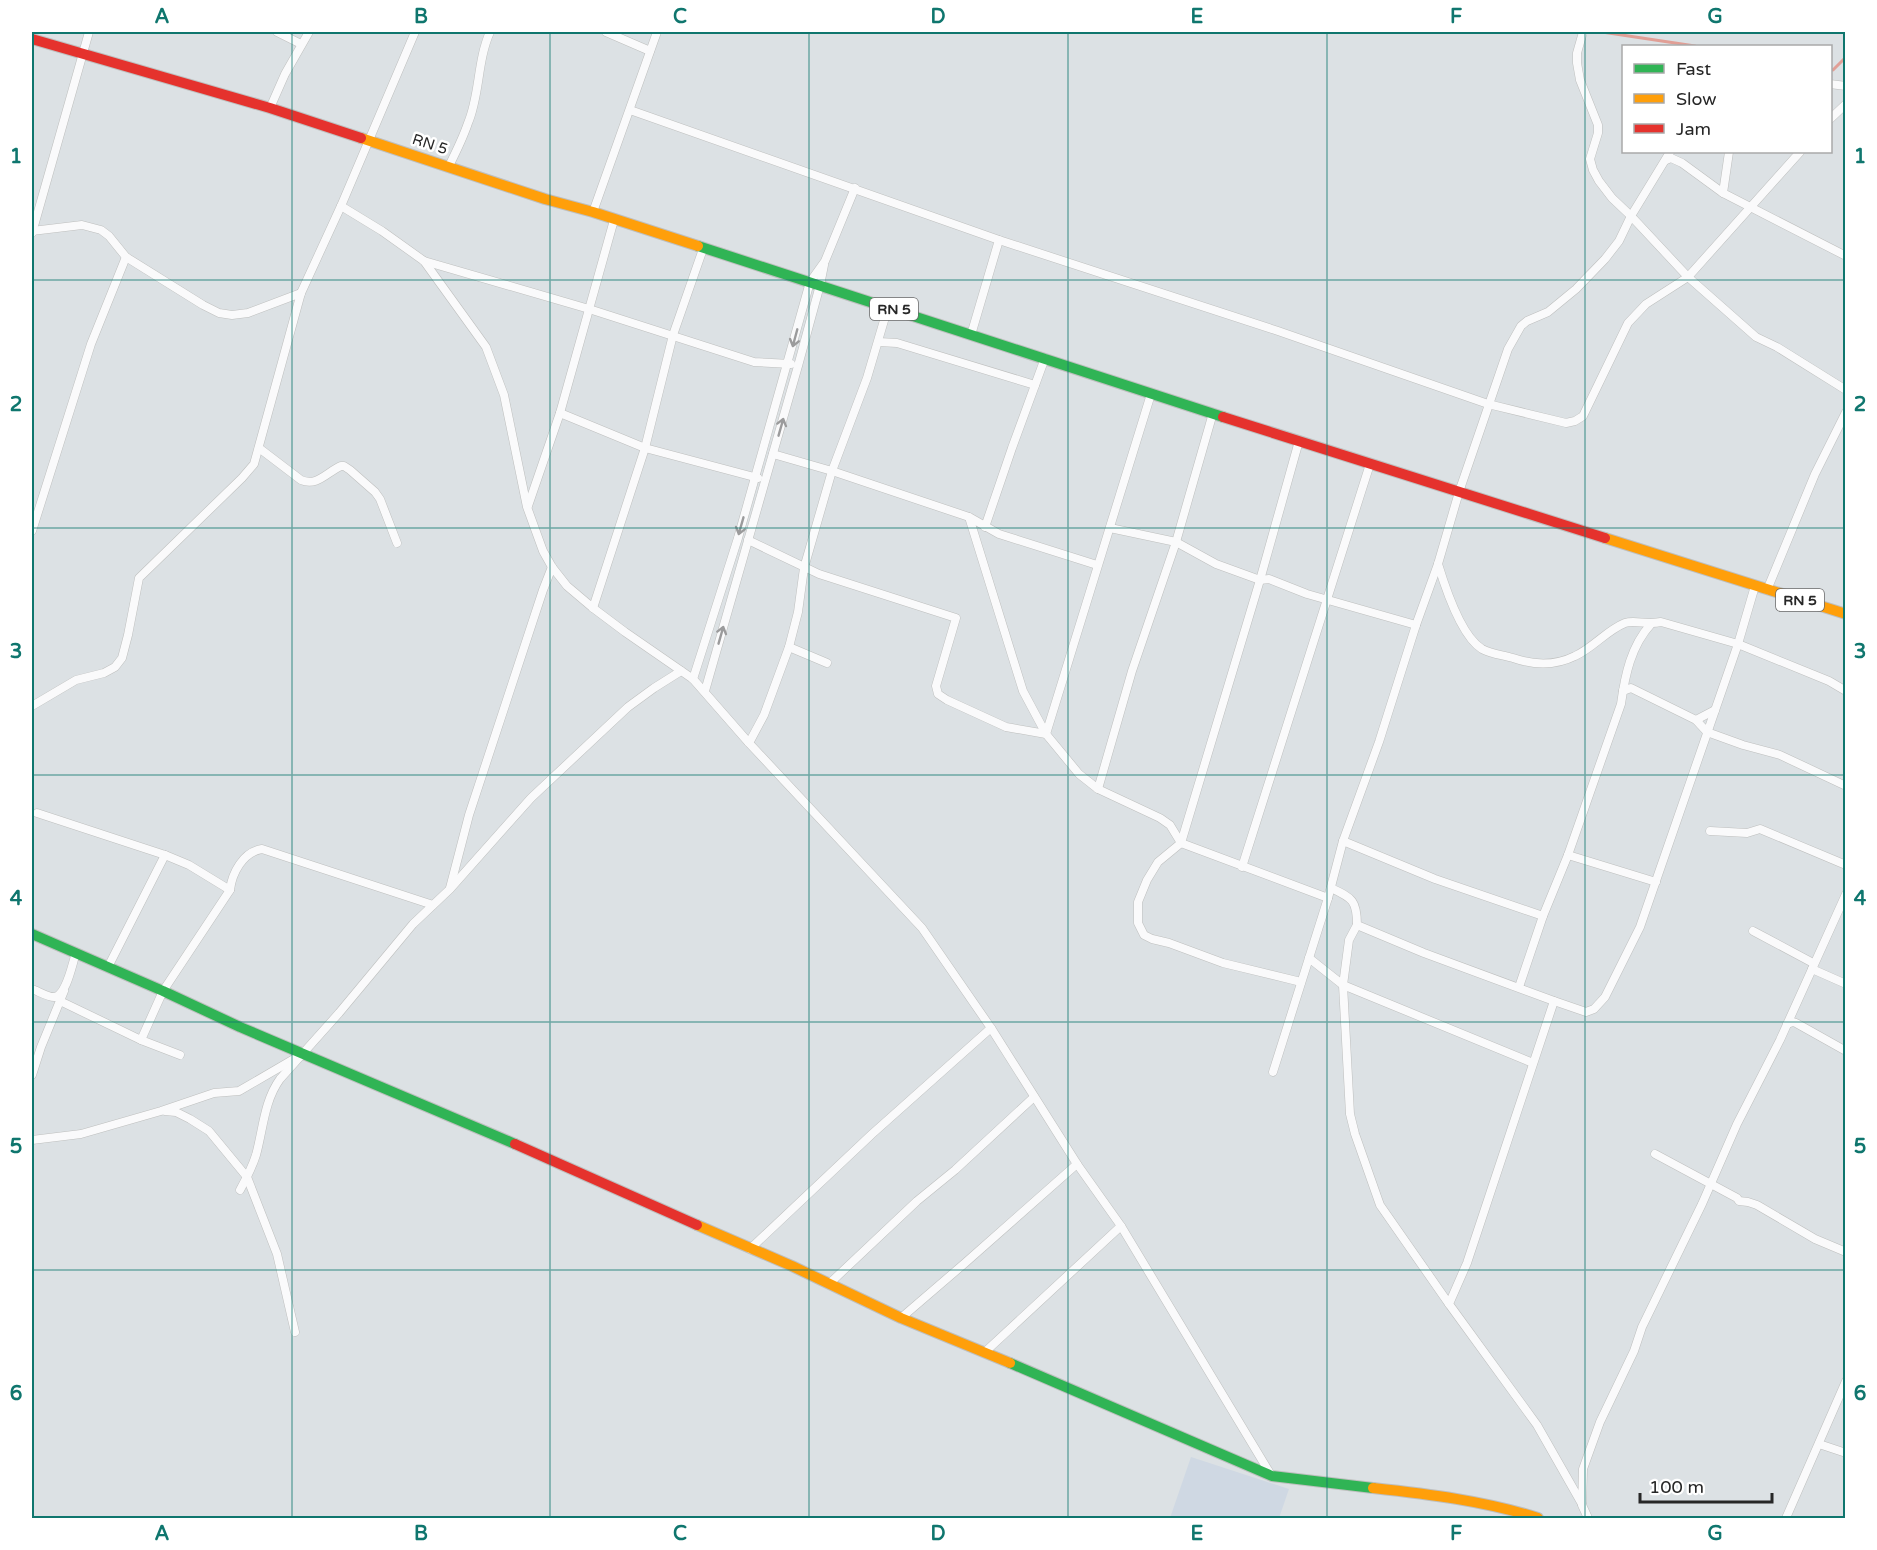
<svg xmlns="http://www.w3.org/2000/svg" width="1877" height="1550" font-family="'Varela Round',sans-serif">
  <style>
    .education { fill: #cfd8e3 }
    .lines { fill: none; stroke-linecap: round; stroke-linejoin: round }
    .stream { stroke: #e19f96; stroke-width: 3 }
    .street-casing { stroke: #bebfbe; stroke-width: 9 }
    .fast-casing { stroke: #bebfbe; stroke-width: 12 }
    .slow-casing { stroke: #bebfbe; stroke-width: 12 }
    .jam-casing { stroke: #bebfbe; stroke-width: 12 }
    .street { stroke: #fafafb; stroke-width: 8 }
    .fast { stroke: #30b455; stroke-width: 10 }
    .slow { stroke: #ff9f0a; stroke-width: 10 }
    .jam { stroke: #e5322d; stroke-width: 10 }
    .oneway { stroke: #9b9b9c }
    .grid { fill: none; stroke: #0f766e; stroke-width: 1.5; stroke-opacity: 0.55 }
    .labels { text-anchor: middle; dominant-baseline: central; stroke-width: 5; stroke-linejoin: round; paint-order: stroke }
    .shield { fill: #fff; stroke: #686868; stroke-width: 1.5 }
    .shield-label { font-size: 14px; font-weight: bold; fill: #272727 }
    .street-label { font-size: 15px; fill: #272727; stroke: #fff }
    .neatline { fill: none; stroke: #0f766e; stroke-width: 2 }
    .grid-label { font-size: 20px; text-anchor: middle; font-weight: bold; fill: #0f766e }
  </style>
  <rect width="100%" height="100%" fill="#dce1e4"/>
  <path class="education" d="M1191,1457L1289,1489L1279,1518H1170Z"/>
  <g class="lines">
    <g class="stream">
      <path d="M1602,32L1695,46"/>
      <path d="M1830,69L1833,70L1846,57"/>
    </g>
    <defs>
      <g id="street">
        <path d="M277,32L301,44"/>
        <path d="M606,32L650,51"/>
        <path d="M1583,32L1577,53V63L1580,80L1598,125V133L1590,159L1593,170L1599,181L1612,198L1631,216L1688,277L1756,337L1777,347L1846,390"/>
        <path d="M1830,84L1846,86"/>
        <path d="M270,108L285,74L309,32"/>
        <path d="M630,110L999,240L1278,331L1488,404L1566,423L1575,421L1583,416L1628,323L1646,304L1688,277L1800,152"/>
        <path d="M1830,119L1846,104"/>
        <path d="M1729,152L1723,193L1846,256"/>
        <path d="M1666,160L1671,158L1682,163L1723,193"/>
        <path d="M449,166C456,152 463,138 468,123C480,95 477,61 490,32"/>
        <path d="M341,206L382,231L424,261L486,347L504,395L527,507L543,551L552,567L567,586L593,608L625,632L693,679L749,743L922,928L991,1028L1077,1164L1121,1226L1271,1475"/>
        <path d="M593,212L657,32"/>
        <path d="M32,231L82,225L101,230L109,236L126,257L203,305L219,313L232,315L248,313L301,293"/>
        <path d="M32,233L89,32"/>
        <path d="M424,261L589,309L754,362L791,364"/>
        <path d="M971,335L999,240"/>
        <path d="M879,342L897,343L1035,385"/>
        <path d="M560,413L645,448L758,478"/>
        <path d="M1299,441L1260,580L1181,843L1158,862L1147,880L1138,902V923L1144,935L1152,939L1169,943L1223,963L1301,982"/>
        <path d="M259,448L301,480C317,487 327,472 341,466H344L350,470L375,492L380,499L397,543"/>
        <path d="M773,454L832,471L969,517L999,534L1097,565"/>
        <path d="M528,506L560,413L614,220"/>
        <path d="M969,517L1023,691L1046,734L1079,774L1098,789L1160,818L1170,825L1181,843L1328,898"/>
        <path d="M985,527L1012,448L1045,358"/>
        <path d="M1110,528L1176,542L1216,564L1260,580L1269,579L1307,594L1416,625"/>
        <path d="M32,531L91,344L126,257"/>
        <path d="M748,540L819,574L956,618L936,686L938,694L947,700L1006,727L1046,734L1151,394"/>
        <path d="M1438,564C1445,587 1461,636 1482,649C1491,654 1503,655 1513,658C1533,665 1555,666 1575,656C1593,648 1607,630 1625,623C1634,620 1648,625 1661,622L1738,644L1829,681L1846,691"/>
        <path d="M1767,590L1815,474L1846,412"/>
        <path d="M593,608L645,448L673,335L703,249"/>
        <path d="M789,647L827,663"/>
        <path d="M693,679L738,538L810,282L825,261L855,188"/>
        <path d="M705,691L798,366L820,285L824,265"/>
        <path d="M1623,691L1631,688L1696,720L1707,732L1743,745L1780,755L1846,786"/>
        <path d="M32,706L76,680L104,673L115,667L122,658L128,635L139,578L242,478L254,464L301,293L341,206L415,32"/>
        <path d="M1696,720L1715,710"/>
        <path d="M749,743L764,715L789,647L798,612L804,568L832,471L867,378L888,307"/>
        <path d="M1098,789L1132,671L1176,542L1213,413"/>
        <path d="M37,813L165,855L189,865L230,890"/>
        <path d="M1710,831L1747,833L1760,829L1846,865"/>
        <path d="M1343,841L1435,879L1543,916"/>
        <path d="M1568,855L1656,882"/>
        <path d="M1242,867L1370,464"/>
        <path d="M450,888L469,815L543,590L552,567"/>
        <path d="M1331,888C1352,898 1357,900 1357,925L1424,953L1554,1001L1586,1012L1594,1009L1605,997L1640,927L1738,644L1755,586"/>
        <path d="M1357,925L1349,940L1343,985L1350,1114L1355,1134L1380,1205L1449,1304"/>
        <path d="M1753,931L1813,963"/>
        <path d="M1309,958L1343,985L1533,1063"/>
        <path d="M108,967L165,855"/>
        <path d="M1812,969L1846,984"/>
        <path d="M1519,987L1543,916L1568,855L1621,704C1625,675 1631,646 1651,624"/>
        <path d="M32,989C38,991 49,998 55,997C67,994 72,964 76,953"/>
        <path d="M60,1001L141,1040L163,991L230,890C232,873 243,852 262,849L433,905"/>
        <path d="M1554,1001L1467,1263L1449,1304L1537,1425L1582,1504"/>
        <path d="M1787,1024L1793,1022L1796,1023L1846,1051"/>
        <path d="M141,1040L180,1055"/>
        <path d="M1273,1072L1328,898L1343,841L1379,742L1416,625L1438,564L1459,492L1508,349L1521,326L1527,321L1548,312L1576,289L1605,259L1619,241L1631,216L1670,152"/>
        <path d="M32,1075L41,1047L64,991"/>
        <path d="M165,1111L176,1112L190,1119L209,1131L247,1177L277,1254L295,1332"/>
        <path d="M32,1140L81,1134L161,1111L214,1093L239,1091L294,1059"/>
        <path d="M1655,1154L1737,1198L1739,1201L1748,1202L1757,1205L1815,1239L1846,1252"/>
        <path d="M240,1190C246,1179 252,1168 256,1155C263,1130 264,1101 280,1079L339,1013L413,924L450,889L531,798L628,707L654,688L681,671"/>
        <path d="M750,1249L872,1134L991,1028"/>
        <path d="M830,1283L917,1201L955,1170L1034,1097"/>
        <path d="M901,1318L965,1263L1077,1164"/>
        <path d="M985,1352L1121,1226"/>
        <path d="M1819,1444L1846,1453"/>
        <path d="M1588,1518L1582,1505L1583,1469L1600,1422L1634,1351L1642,1327L1702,1204L1737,1124L1780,1040L1846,894"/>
        <path d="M1786,1518L1846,1381"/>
      </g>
      <g id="fast">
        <path d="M698,246L1223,417"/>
        <path d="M32,934L163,991L240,1027L515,1144"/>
        <path d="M1010,1363L1272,1476L1373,1488"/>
      </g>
      <g id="slow">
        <path d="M361,138L545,199L593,212L698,246"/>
        <path d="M1605,538L1846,614"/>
        <path d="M697,1225L792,1266L901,1318L1010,1363"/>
        <path d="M1373,1488C1428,1494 1485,1501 1538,1518"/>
      </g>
      <g id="jam">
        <path d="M32,39L270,108L361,138"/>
        <path d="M1223,417L1605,538"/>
        <path d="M515,1144L697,1225"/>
      </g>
    </defs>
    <use href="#street" class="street-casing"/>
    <use href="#fast" class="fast-casing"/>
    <use href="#slow" class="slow-casing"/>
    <use href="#jam" class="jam-casing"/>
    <use href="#street" class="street"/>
    <use href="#fast" class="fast"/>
    <use href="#slow" class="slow"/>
    <use href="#jam" class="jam"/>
  </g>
  <defs><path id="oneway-shaft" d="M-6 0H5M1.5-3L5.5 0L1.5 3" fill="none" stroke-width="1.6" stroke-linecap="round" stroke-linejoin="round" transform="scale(1.5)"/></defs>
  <g class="oneway">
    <use href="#oneway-shaft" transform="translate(795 338) rotate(105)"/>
    <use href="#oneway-shaft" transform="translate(781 427) rotate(-74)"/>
    <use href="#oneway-shaft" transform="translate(741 526) rotate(106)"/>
    <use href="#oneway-shaft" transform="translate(721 635) rotate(-74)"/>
  </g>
  <path class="grid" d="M292,32V1518M550,32V1518M809,32V1518M1068,32V1518M1327,32V1518M1585,32V1518M32,280H1846M32,528H1846M32,775H1846M32,1022H1846M32,1270H1846"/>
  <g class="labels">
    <g class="shield">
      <rect x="870" y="298" width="48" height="22" rx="4.5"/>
      <rect x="1776" y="589" width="48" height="22" rx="4.5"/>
    </g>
    <g class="shield-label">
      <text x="894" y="309">RN 5</text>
      <text x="1800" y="600">RN 5</text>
    </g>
    <g class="street-label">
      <text transform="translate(430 144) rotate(18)">RN 5</text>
    </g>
  </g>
  <rect width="1877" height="1550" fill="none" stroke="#ffffff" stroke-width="66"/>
  <rect x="1622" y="45" width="210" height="108" fill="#ffffff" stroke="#a9a9a9" stroke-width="1.5"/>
  <rect x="1634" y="64" width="30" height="9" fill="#30b455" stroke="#a9a9a9" stroke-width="1.5"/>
  <text x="1676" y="75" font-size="18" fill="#272727">Fast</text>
  <rect x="1634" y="94" width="30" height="9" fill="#ff9f0a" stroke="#a9a9a9" stroke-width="1.5"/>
  <text x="1676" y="105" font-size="18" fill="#272727">Slow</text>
  <rect x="1634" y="124" width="30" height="9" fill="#e5322d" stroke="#a9a9a9" stroke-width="1.5"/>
  <text x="1676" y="135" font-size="18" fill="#272727">Jam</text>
  <path d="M1640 1493v9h132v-9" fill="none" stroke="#272727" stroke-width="3"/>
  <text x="1649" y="1493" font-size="18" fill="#272727" stroke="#ffffff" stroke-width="4.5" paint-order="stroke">100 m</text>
  <rect x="33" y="33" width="1811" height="1484" class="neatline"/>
  <g class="grid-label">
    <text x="162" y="23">A</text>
    <text x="421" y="23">B</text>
    <text x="680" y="23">C</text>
    <text x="938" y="23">D</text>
    <text x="1197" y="23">E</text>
    <text x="1456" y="23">F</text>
    <text x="1715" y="23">G</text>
    <text x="16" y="163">1</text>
    <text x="1860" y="163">1</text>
    <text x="16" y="411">2</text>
    <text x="1860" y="411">2</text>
    <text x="16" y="658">3</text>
    <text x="1860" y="658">3</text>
    <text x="16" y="905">4</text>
    <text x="1860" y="905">4</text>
    <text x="16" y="1153">5</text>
    <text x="1860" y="1153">5</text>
    <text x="16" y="1400">6</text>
    <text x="1860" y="1400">6</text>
    <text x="162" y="1540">A</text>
    <text x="421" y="1540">B</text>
    <text x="680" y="1540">C</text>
    <text x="938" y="1540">D</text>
    <text x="1197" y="1540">E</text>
    <text x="1456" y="1540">F</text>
    <text x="1715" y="1540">G</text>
  </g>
</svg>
